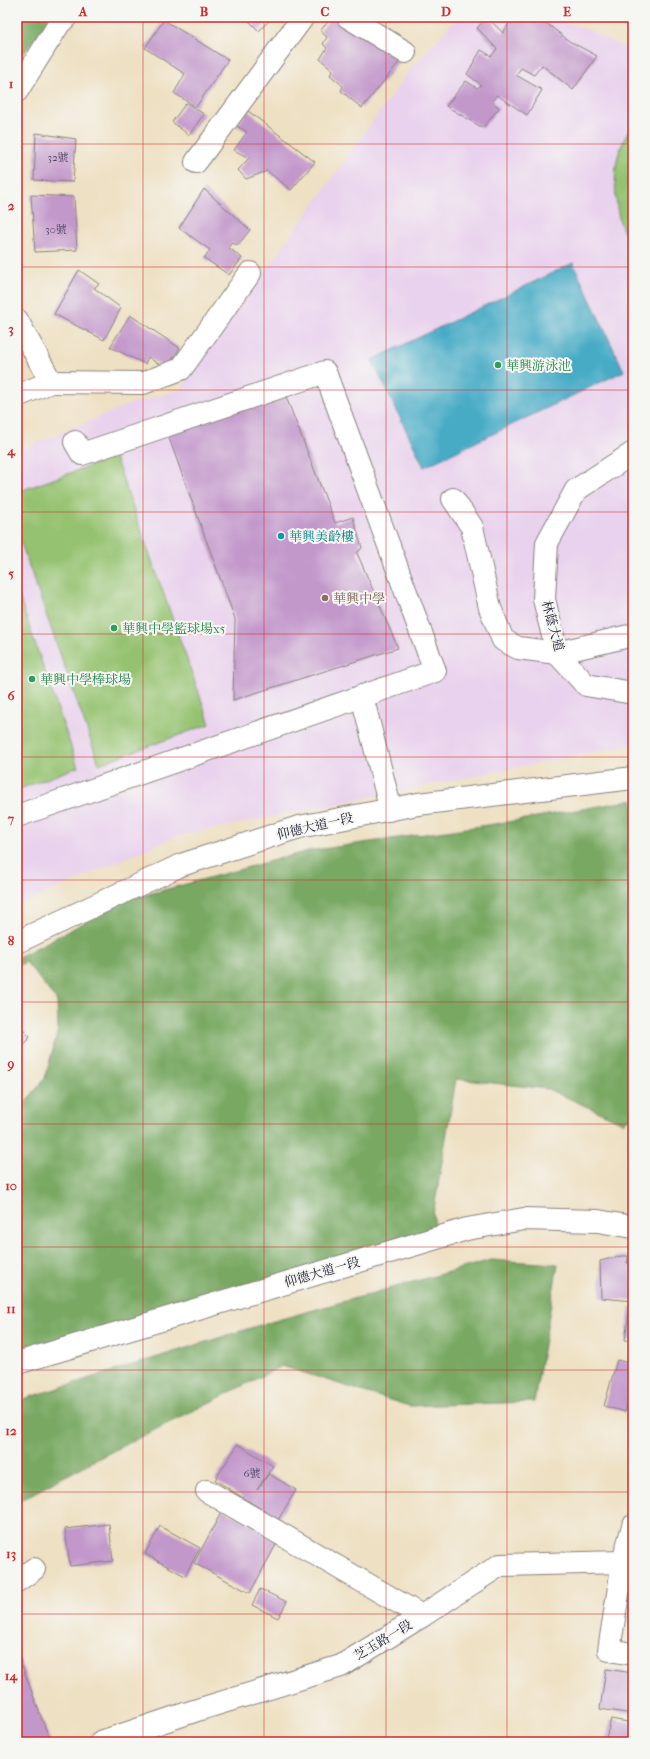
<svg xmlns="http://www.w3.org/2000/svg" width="650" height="1759" font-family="'IM FELL French Canon','Noto Serif TC',serif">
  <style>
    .built { fill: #e9d2ed }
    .green { fill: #95c270; stroke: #5c7256 }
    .forest { fill: #78a862; stroke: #4d654e }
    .water { fill: #47abc6; stroke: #346680 }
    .building { fill: #c298cb }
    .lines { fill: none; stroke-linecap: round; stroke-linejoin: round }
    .minor-casing { stroke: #88817e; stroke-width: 24 }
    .major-casing { stroke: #88817e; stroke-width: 24 }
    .minor { stroke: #fff; stroke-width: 22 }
    .major { stroke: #fff; stroke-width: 22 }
    .grid { fill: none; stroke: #d62828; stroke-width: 1; stroke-opacity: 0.55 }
    .leisure-dot { fill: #2e9e5b; stroke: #f6f6f2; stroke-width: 1.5 }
    .culture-dot { fill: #0f9aa8; stroke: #f6f6f2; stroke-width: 1.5 }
    .education-dot { fill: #8d6e63; stroke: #f6f6f2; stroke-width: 1.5 }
    .labels { text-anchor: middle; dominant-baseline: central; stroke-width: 4; stroke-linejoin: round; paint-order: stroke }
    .number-label { font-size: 11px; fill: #4a405f }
    .leisure-label { font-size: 13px; fill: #27864d; stroke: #f6f6f2; text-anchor: start }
    .culture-label { font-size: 13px; fill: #0d838f; stroke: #f6f6f2; text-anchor: start }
    .education-label { font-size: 13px; fill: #785e54; stroke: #f6f6f2; text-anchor: start }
    .street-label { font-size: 13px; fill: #22223b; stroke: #f6f6f2 }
    .neatline { fill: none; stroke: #d62828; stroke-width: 1.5 }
    .grid-label { font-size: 13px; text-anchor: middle; font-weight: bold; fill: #d62828 }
  </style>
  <rect width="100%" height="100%" fill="#f6f6f2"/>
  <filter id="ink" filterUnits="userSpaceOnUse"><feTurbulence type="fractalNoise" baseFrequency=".025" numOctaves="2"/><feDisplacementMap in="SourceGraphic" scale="8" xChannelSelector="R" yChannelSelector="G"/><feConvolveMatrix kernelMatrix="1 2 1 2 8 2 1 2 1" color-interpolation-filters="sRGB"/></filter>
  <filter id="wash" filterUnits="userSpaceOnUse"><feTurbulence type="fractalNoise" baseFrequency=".012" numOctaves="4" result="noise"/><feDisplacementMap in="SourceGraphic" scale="16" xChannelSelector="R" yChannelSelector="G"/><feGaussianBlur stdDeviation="0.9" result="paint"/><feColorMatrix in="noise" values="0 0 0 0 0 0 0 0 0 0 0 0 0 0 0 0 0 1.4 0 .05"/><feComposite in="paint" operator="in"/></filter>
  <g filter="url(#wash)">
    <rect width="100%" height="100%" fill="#eee0c2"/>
    <path class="built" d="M457,17H549L586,29L632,51L633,50V744L177,836L17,906V451L130,404L180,390L409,71Z"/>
    <g class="green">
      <path d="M633,124V244C615,232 613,181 617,160C619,150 627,132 633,124Z"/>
      <path d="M115,457L210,724L99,764L17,532V492Z"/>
      <path d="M17,591L78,767L17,790Z"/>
    </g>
    <g class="forest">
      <path d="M17,17H51L17,63Z"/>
      <path d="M633,800V1114L623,1123L548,1089L456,1079L433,1215L436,1228L17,1356V1113L45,1078L58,1030L57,1001L26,962L17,966V958L127,900L308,851L508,822Z"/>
      <path d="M491,1260L558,1264L534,1402L409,1406L282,1366L97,1459L17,1502V1401L260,1325Z"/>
    </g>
    <path class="water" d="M573,263L624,371L424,467L372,360Z"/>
    <g id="blocks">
      <g class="building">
        <path d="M245,17H272L259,31Z"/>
        <path d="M332,17H338L400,61L362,108L341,91L343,86L330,75L333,70L320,59L327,48L323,44L327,37L320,31Z"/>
        <path d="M487,17L503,33L513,17H539L569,41L597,56L573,90L542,65L534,75L521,68L516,75L542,90L527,115L497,95L492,101L499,108L483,128L446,106L466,81L477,88L481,85L467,74L481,50L491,56L497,49L477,28Z"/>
        <path d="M164,20L228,60L196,107L174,93L185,74L145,48Z"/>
        <path d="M186,103L204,114L189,135L172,122Z"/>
        <path d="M248,111L315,162L291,190L267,171L246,179L238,170L249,158L234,150L247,132L237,126Z"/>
        <path d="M36,133L76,139L73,182L34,180Z"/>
        <path d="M204,189L250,230L238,245L232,243L228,247L242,258L229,275L204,258L210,250L179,228Z"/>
        <path d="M31,195L74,197L77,250L35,252Z"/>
        <path d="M79,270L99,284L94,288L121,308L104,340L54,314Z"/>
        <path d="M130,315L180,348L166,369L148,357L145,364L110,347Z"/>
        <path d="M283,389L335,523L353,517L362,548L357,553L398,648L233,700L235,619L166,430Z"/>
        <path d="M17,1024L30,1037L17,1051Z"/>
        <path d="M621,1256H628L627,1263H633V1301L601,1298L600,1261Z"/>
        <path d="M630,1306L633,1307V1341L625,1340Z"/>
        <path d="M617,1360L633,1364V1405L628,1404L629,1398L625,1412L604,1406Z"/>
        <path d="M238,1444L273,1466L257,1490L269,1474L296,1490L278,1520L215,1480Z"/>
        <path d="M223,1509L279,1539L250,1593L194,1563Z"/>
        <path d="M109,1524L113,1561L70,1566L65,1529Z"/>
        <path d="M160,1526L200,1548L185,1576L145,1554Z"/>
        <path d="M260,1589L287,1602L278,1618L252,1605Z"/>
        <path d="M17,1652L40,1714L51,1742H17Z"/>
        <path d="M606,1669L633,1673V1714L600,1709Z"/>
        <path d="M611,1719L633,1723V1742H605Z"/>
      </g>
    </g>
  </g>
  <g filter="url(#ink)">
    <use href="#blocks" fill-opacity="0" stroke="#88817e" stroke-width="1"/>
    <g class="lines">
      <defs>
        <g id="minor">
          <path d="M348,17L405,52"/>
          <path d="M17,91L59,24L66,17"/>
          <path d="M196,162L303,17"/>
          <path d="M17,320L51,382L17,396"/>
          <path d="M51,382L143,383L181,369L250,273"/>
          <path d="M633,453L576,490L547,543L544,599L557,653L586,685L633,693"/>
          <path d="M453,499L472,527L490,608L503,640L518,648L557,653L633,635"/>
          <path d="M362,696L388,799V810"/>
          <path d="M17,816L435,671L325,372L82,454L75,442"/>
          <path d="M207,1491L422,1616"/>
          <path d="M623,1562L609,1650L633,1654"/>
          <path d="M17,1581L34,1569"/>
          <path d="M101,1742L194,1711L341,1666L422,1616L500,1565L623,1562L633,1526"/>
        </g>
        <g id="major">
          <path d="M17,942L181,865L299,827L418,804L633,778"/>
          <path d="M17,1363L467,1229L524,1219L598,1221L633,1227"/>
        </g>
      </defs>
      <use href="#minor" class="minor-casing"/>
      <use href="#major" class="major-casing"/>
      <use href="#minor" class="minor"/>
      <use href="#major" class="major"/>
    </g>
  </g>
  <path class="grid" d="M143,17V1742M264,17V1742M386,17V1742M507,17V1742M17,144H633M17,267H633M17,390H633M17,512H633M17,634H633M17,757H633M17,880H633M17,1002H633M17,1124H633M17,1247H633M17,1370H633M17,1492H633M17,1614H633"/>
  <g class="leisure-dot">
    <circle cx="498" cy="365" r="4"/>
    <circle cx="114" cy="628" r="4"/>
    <circle cx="32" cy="679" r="4"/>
  </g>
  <circle class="culture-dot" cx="281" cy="536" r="4"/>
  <circle class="education-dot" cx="325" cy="598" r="4"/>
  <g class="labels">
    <g class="number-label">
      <text x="58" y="157">32號</text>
      <text x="56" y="229">30號</text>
      <text x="252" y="1473">6號</text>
    </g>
    <g class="leisure-label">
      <text x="506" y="365">華興游泳池</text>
      <text x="122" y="628">華興中學籃球場x5</text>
      <text x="40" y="679">華興中學棒球場</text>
    </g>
    <g class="culture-label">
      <text x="289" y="536">華興美齡樓</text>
    </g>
    <g class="education-label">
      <text x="333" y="598">華興中學</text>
    </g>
    <g class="street-label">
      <text transform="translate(553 626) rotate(75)">林蔭大道</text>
      <text transform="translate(315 826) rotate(-13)">仰德大道一段</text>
      <text transform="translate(322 1272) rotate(-16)">仰德大道一段</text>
      <text transform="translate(383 1640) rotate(-31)">芝玉路一段</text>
    </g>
  </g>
  <rect width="650" height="1759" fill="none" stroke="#f6f6f2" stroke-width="44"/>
  <rect x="22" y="22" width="606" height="1715" class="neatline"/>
  <g class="grid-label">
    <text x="83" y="16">A</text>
    <text x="204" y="16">B</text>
    <text x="325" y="16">C</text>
    <text x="446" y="16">D</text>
    <text x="567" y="16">E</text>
    <text x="11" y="88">1</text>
    <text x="11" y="210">2</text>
    <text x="11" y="333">3</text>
    <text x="11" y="455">4</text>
    <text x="11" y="578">5</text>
    <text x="11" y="700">6</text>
    <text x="11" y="823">7</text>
    <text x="11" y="945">8</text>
    <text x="11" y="1068">9</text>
    <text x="11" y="1190">10</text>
    <text x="11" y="1313">11</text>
    <text x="11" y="1435">12</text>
    <text x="11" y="1558">13</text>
    <text x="11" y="1680">14</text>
  </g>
</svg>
